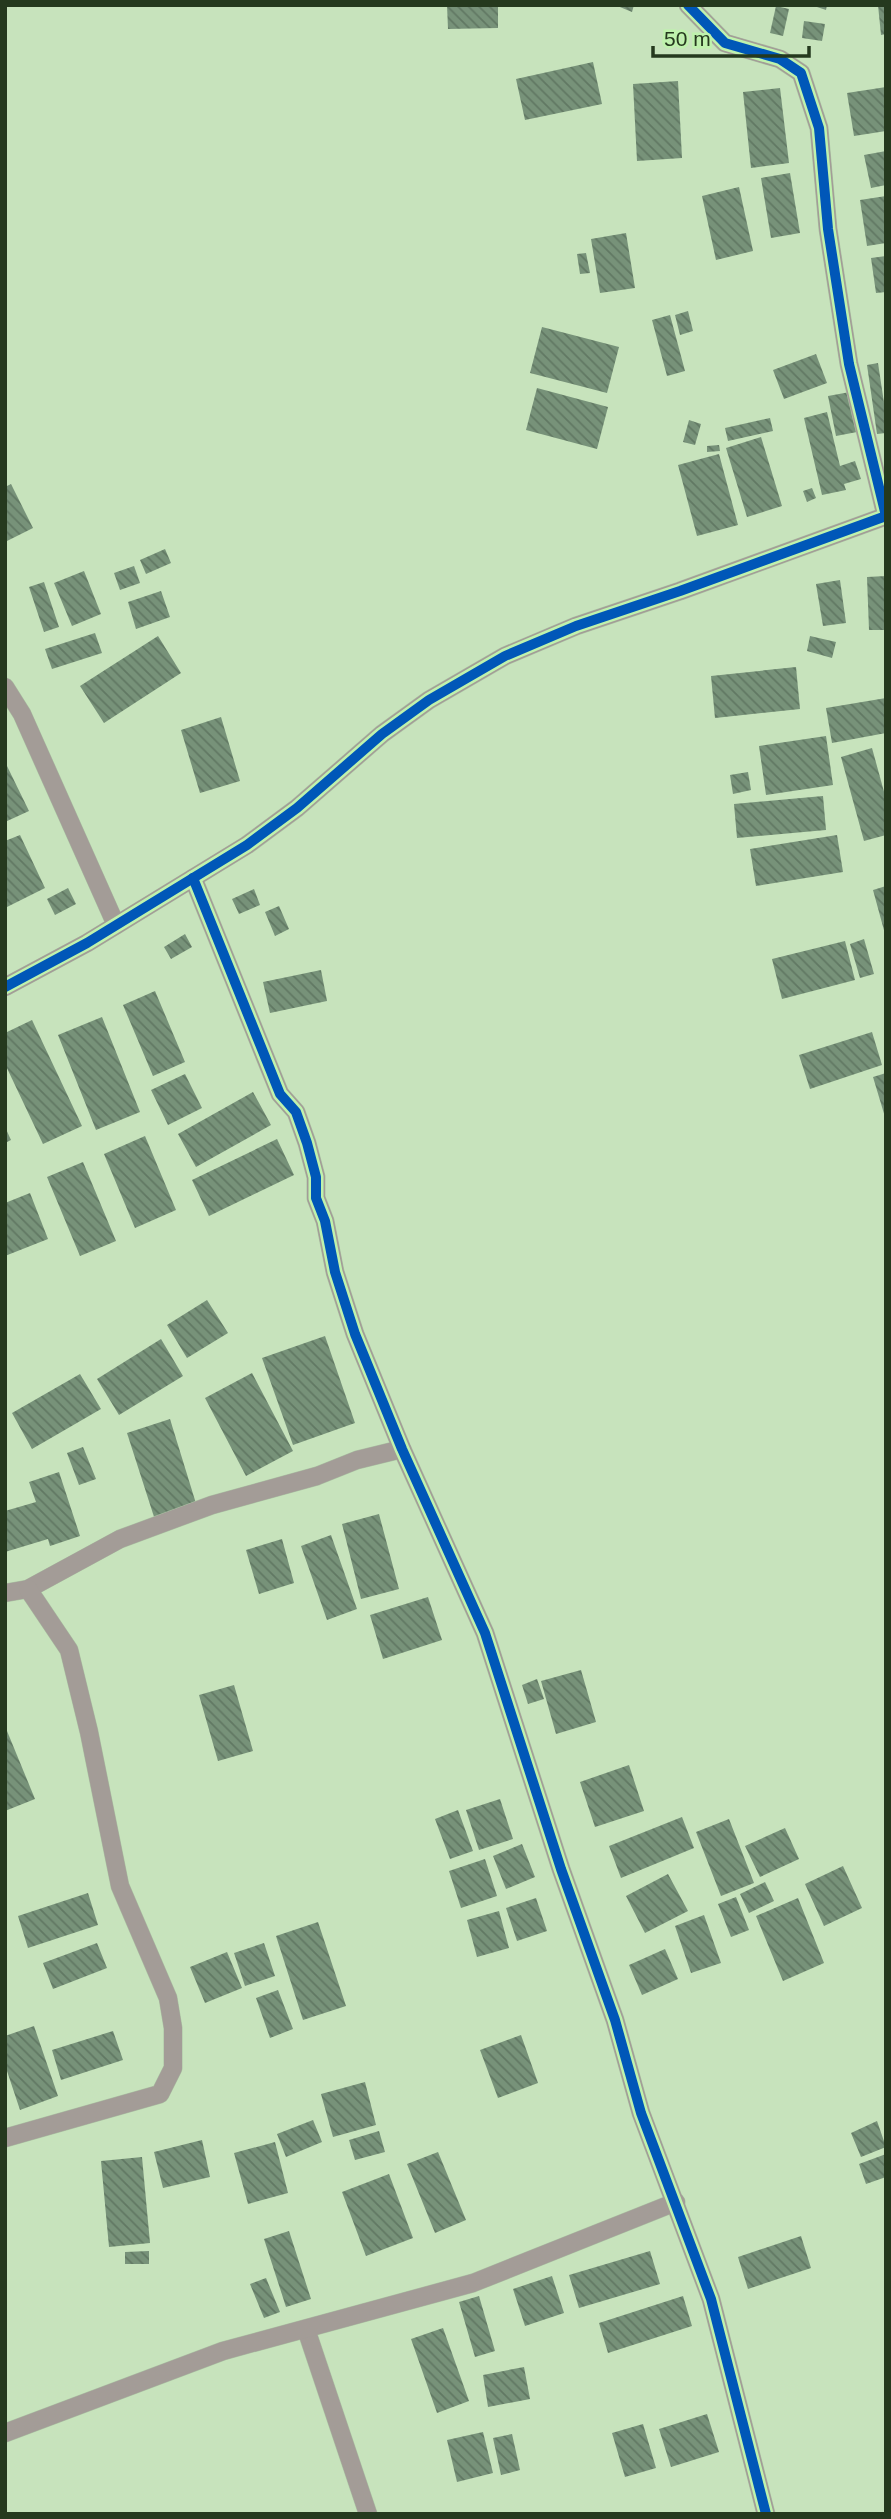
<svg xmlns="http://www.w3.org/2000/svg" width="891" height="2519" font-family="Arial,sans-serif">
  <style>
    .building { fill: url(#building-back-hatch) }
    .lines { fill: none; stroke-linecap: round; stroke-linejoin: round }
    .street-casing { stroke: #abc1a3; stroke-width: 19 }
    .street { stroke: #a39c97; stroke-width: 18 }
    .cycleway-casing { stroke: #bff2ad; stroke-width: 15 }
    .cycleway { stroke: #0057b8; stroke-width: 10 }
  </style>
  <defs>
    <pattern id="building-back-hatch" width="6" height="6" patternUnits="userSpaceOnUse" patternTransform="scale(1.75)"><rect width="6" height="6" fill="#779279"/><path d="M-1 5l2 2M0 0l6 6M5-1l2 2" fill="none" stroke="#617863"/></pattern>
  </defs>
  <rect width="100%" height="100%" fill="#c7e3bc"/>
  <g class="building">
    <path d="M447,5H498V28L448,29Z"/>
    <path d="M615,5H634L632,12Z"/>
    <path d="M811,5H827L826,10Z"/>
    <path d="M878,5H886V34L881,35Z"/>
    <path d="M776,6L789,9L783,36L770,33Z"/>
    <path d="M804,21L825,24L822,41L802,38Z"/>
    <path d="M593,62L602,104L525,120L516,79Z"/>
    <path d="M678,81L682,158L637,161L633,84Z"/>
    <path d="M886,87V131L854,136L847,93Z"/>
    <path d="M780,88L789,163L751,168L743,92Z"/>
    <path d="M886,151V185L871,188L864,155Z"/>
    <path d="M790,173L800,233L771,238L761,178Z"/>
    <path d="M739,187L753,251L716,260L702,196Z"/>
    <path d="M886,196V243L867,246L860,200Z"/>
    <path d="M626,233L635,288L600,293L591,239Z"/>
    <path d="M586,253L590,273L580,274L577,254Z"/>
    <path d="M886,256V292L876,293L871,258Z"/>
    <path d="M688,311L693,331L680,335L675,315Z"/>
    <path d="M670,315L685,371L667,376L652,320Z"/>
    <path d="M542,327L619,347L607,393L530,373Z"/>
    <path d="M816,354L827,383L784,399L773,370Z"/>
    <path d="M878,363L886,416V433L877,434L867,365Z"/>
    <path d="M537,388L608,407L597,449L526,430Z"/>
    <path d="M850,392L857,432L836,436L828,396Z"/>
    <path d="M827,412L840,466L855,461L861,479L844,484L846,490L822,495L804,418Z"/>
    <path d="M770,418L773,431L728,441L725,428Z"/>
    <path d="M689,420L701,424L695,445L683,442Z"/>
    <path d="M761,437L782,506L747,517L726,448Z"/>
    <path d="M719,445L720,451L707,452V446Z"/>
    <path d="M719,454L738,525L697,536L678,465Z"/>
    <path d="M11,484L33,528L5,542V487Z"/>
    <path d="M812,488L816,498L807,502L803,491Z"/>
    <path d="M165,549L171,563L146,574L140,560Z"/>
    <path d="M134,566L140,583L120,590L114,573Z"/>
    <path d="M84,571L101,614L72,626L54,583Z"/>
    <path d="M886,576V630H869L867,577Z"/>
    <path d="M840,580L846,623L823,626L816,584Z"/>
    <path d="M44,582L59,627L44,632L29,587Z"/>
    <path d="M161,591L170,617L136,629L128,602Z"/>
    <path d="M95,633L102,653L52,669L45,649Z"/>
    <path d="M158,636L181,673L104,723L80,686Z"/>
    <path d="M810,636L836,642L832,658L807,651Z"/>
    <path d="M796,667L800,709L715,718L711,676Z"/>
    <path d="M886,698V733L832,743L826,708Z"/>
    <path d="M221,717L240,781L200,793L181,730Z"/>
    <path d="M826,736L833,785L766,795L759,746Z"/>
    <path d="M872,748L886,799V835L864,841L841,757Z"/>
    <path d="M7,766L29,811L5,822V767Z"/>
    <path d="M748,772L751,790L733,794L730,775Z"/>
    <path d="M823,796L826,830L737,838L734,804Z"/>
    <path d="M20,835L45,888L5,908V841Z"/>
    <path d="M837,835L843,872L756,886L750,849Z"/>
    <path d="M886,886V934H885L873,890Z"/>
    <path d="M68,888L76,904L55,915L47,899Z"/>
    <path d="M254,889L260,905L239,914L232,899Z"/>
    <path d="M279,906L289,929L275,936L265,912Z"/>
    <path d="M185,934L192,947L171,959L164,947Z"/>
    <path d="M864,939L874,974L860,978L850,944Z"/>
    <path d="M845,941L855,980L782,999L772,959Z"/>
    <path d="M321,970L327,1001L270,1013L263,982Z"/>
    <path d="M155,991L185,1062L153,1076L123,1005Z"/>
    <path d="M102,1017L140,1112L96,1130L58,1035Z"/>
    <path d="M32,1020L82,1126L43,1144L5,1064V1033Z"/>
    <path d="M872,1032L882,1065L810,1089L799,1055Z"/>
    <path d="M886,1073V1117H885L873,1077Z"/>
    <path d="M185,1074L202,1108L168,1125L151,1090Z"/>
    <path d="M253,1092L271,1125L196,1167L178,1134Z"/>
    <path d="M5,1127L11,1140L5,1143Z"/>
    <path d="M145,1136L176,1210L135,1228L104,1154Z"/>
    <path d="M277,1139L294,1175L209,1216L192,1180Z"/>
    <path d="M83,1162L116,1241L80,1256L47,1177Z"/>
    <path d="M30,1193L48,1239L5,1256V1203Z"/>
    <path d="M207,1300L228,1333L187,1358L167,1325Z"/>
    <path d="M325,1336L355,1423L293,1445L262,1358Z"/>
    <path d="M161,1339L183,1376L119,1415L97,1379Z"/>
    <path d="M252,1373L293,1451L246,1476L205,1398Z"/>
    <path d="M80,1374L101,1409L32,1449L12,1413Z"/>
    <path d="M170,1419L198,1510L156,1523L127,1433Z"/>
    <path d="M83,1447L96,1479L79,1485L67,1453Z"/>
    <path d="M59,1472L80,1536L50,1546L48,1539L5,1552V1511L36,1502L29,1482Z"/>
    <path d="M379,1514L399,1589L361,1599L342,1524Z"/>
    <path d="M331,1535L357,1609L327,1620L301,1546Z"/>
    <path d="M282,1539L294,1583L259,1594L246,1550Z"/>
    <path d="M428,1597L442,1640L383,1659L370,1615Z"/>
    <path d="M581,1670L596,1722L556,1734L541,1681Z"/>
    <path d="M537,1679L544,1699L528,1704L522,1685Z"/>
    <path d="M234,1685L253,1751L218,1761L199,1695Z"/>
    <path d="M7,1731L35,1799L5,1811V1732Z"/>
    <path d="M629,1765L644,1811L595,1827L580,1782Z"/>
    <path d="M500,1799L513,1839L479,1850L466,1810Z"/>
    <path d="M458,1810L473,1851L450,1859L435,1819Z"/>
    <path d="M682,1817L694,1848L621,1878L609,1846Z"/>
    <path d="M729,1819L754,1883L721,1896L696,1832Z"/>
    <path d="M785,1828L799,1859L760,1877L745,1846Z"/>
    <path d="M522,1844L535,1877L506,1889L493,1856Z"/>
    <path d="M485,1859L497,1896L461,1908L449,1871Z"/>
    <path d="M843,1866L862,1908L824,1926L805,1884Z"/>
    <path d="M668,1874L688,1911L645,1933L626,1896Z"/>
    <path d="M765,1882L774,1901L749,1913L740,1894Z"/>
    <path d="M88,1893L98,1925L28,1948L18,1916Z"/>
    <path d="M736,1897L749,1930L731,1937L718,1904Z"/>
    <path d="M536,1898L547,1931L517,1941L506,1908Z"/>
    <path d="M798,1898L824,1963L783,1981L756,1916Z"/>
    <path d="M499,1911L509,1948L477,1957L467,1920Z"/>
    <path d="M704,1915L721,1963L691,1973L675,1926Z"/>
    <path d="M318,1922L346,2006L303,2020L276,1936Z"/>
    <path d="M97,1943L107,1968L53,1989L43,1963Z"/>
    <path d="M264,1943L275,1976L245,1986L234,1953Z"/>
    <path d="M665,1949L678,1979L642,1995L629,1965Z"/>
    <path d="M227,1952L242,1988L205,2003L190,1967Z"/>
    <path d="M278,1990L293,2029L270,2038L256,1998Z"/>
    <path d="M34,2026L58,2096L20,2110L5,2065V2036Z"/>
    <path d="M113,2031L123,2060L61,2080L52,2050Z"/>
    <path d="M521,2035L538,2083L498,2098L480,2050Z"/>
    <path d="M365,2082L376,2125L333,2137L321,2094Z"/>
    <path d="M313,2120L322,2142L286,2157L277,2134Z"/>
    <path d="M877,2121L886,2147L861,2157L851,2133Z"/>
    <path d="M379,2131L385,2152L355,2160L349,2140Z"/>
    <path d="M202,2140L210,2177L163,2188L154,2152Z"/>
    <path d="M275,2142L288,2193L248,2204L234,2153Z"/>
    <path d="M438,2152L466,2220L435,2233L407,2164Z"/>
    <path d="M886,2154V2177L866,2184L859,2164Z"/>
    <path d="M142,2157L150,2243L109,2247L101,2161Z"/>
    <path d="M389,2174L413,2238L366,2256L342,2192Z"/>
    <path d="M289,2231L311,2299L286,2307L264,2239Z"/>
    <path d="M801,2236L811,2268L748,2289L738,2257Z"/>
    <path d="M149,2251V2264H125V2252Z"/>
    <path d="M650,2251L660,2284L579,2308L569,2275Z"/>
    <path d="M552,2276L564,2313L525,2326L513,2289Z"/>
    <path d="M266,2278L280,2312L264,2318L250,2284Z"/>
    <path d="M479,2296L495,2351L475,2357L459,2302Z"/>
    <path d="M683,2296L692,2326L608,2353L599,2323Z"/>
    <path d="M443,2328L469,2401L437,2413L411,2339Z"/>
    <path d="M524,2367L530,2399L488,2407L483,2375Z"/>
    <path d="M707,2414L719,2452L671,2467L659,2429Z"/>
    <path d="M643,2424L656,2468L625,2477L612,2433Z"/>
    <path d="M483,2432L493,2473L457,2482L447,2440Z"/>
    <path d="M512,2434L520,2470L501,2475L493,2438Z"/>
  </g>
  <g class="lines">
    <defs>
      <g id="street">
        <path d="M5,687L22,714L116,925"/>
        <path d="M193,878L280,1094L296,1112L307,1143L316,1177V1198L325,1221L335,1272L355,1334L402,1449L485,1633L561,1869L615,2020L641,2113L711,2299L766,2514"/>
        <path d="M5,987L87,943L247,845L297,808L382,734L429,700L505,656L576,626L680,591L886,516L849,364L828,229L819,128L801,73L780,59L725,43L688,5"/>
        <path d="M5,1593L28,1589L120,1539L212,1505L317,1476L357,1460L402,1449"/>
        <path d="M5,2138L160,2094L173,2068V2028L168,1998L120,1886L89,1732L69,1650L28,1589"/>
        <path d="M306,2329L368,2514"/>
        <path d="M5,2433L223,2351L473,2283L676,2202"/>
      </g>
    </defs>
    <use href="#street" class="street-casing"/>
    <use href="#street" class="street"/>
    <defs>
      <g id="cycleway">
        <path d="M193,878L280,1094L296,1112L307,1143L316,1177V1198L325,1221L335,1272L355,1334L402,1449L485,1633L561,1869L615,2020L641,2113L711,2299L766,2514"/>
        <path d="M5,987L87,943L247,845L297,808L382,734L429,700L505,656L576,626L680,591L886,516L849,364L828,229L819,128L801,73L780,59L725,43L688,5"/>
      </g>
    </defs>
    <use href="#cycleway" class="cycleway-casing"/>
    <use href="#cycleway" class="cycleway"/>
  </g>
  <rect width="891" height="2519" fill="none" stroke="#25391e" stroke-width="14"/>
  <path d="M653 46v10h156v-10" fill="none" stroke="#25391e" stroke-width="3.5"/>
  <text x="664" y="46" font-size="21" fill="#25391e" stroke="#bff2ad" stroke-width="5" paint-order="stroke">50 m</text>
</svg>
